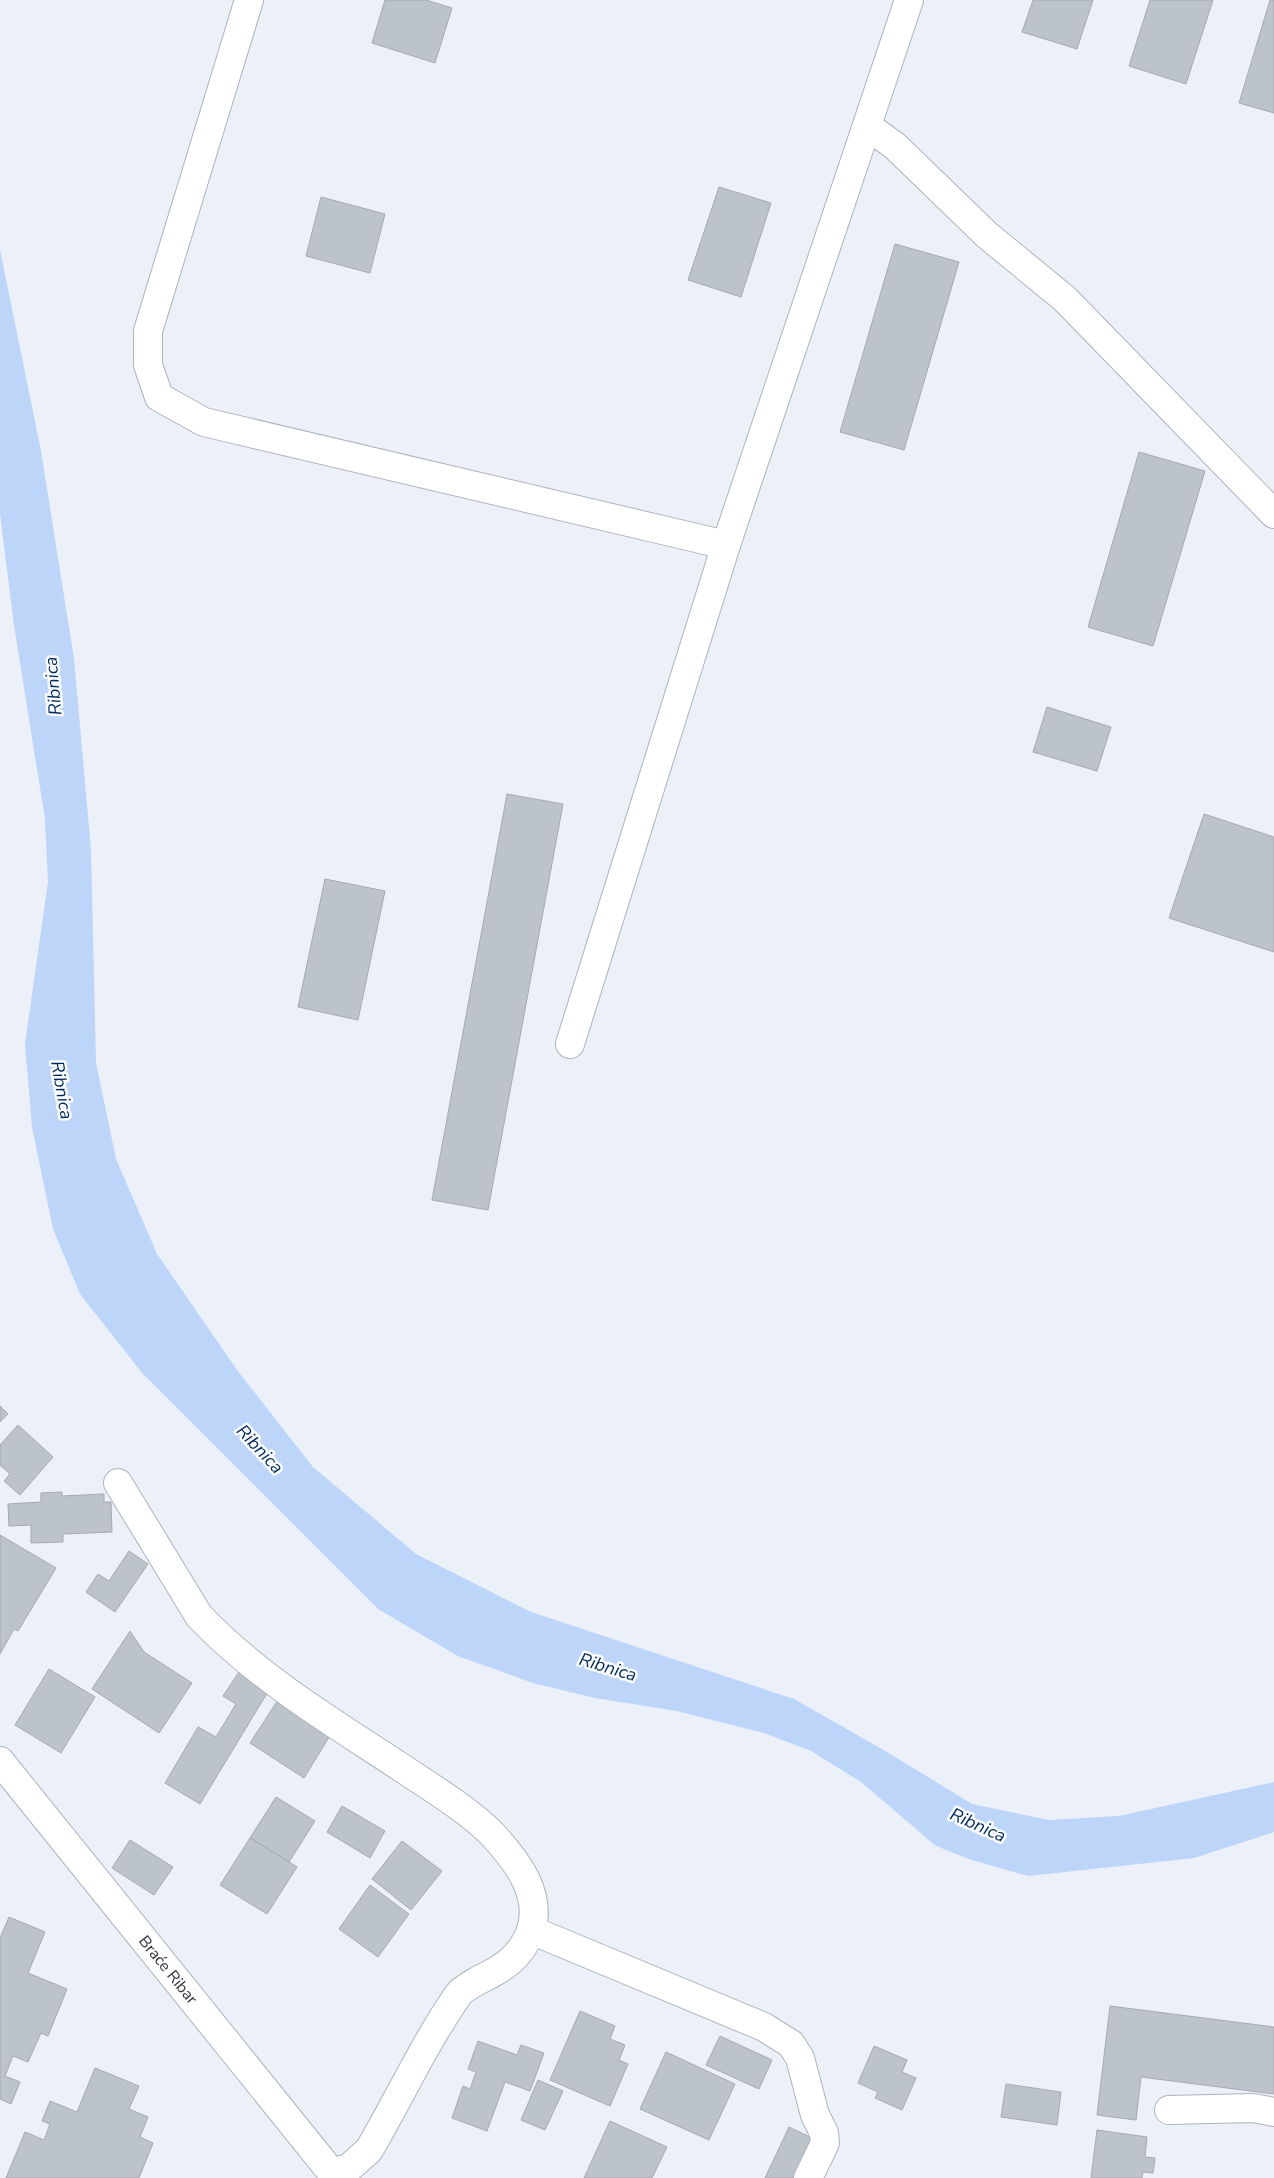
<svg xmlns="http://www.w3.org/2000/svg" width="1274" height="2178" font-family="'Nunito Sans',sans-serif">
  <style>
    .water { fill: #bcd5f9 }
    .building { fill: #bdc3ca; stroke: #a4aab1 }
    .lines { fill: none; stroke-linecap: round; stroke-linejoin: round }
    .minor-casing { stroke: #aeb4bb; stroke-width: 30 }
    .minor { stroke: #fff; stroke-width: 28 }
    .labels { text-anchor: middle; dominant-baseline: central; stroke-width: 5; stroke-linejoin: round; paint-order: stroke }
    .street-label { font-size: 16px; fill: #333538; stroke: #fcfdff }
    .water-label { font-size: 18px; font-style: italic; fill: #012a5c; stroke: #fcfdff }
  </style>
  <rect width="100%" height="100%" fill="#ebf0f9"/>
  <path class="water" d="M0,250L41,451L74,659L91,850L96,1063L116,1159L157,1254L237,1370L313,1467L416,1554L531,1612L794,1699L887,1752L972,1804L1049,1820L1119,1816L1274,1782V1832L1194,1858L1028,1876L972,1860L936,1846L861,1782L811,1751L764,1733L677,1711L595,1698L533,1683L458,1656L378,1609L143,1374L80,1294L53,1229L32,1127L25,1044L48,882L45,819L14,625L0,514Z"/>
  <g class="building">
    <path d="M385,0H426L452,8L435,63L372,43Z"/>
    <path d="M1033,0H1093L1077,49L1022,32Z"/>
    <path d="M1150,0H1213L1186,84L1129,66Z"/>
    <path d="M1270,0H1274V113L1239,103Z"/>
    <path d="M719,187L771,203L741,297L688,280Z"/>
    <path d="M321,197L385,214L370,273L306,256Z"/>
    <path d="M895,244L959,262L904,450L840,432Z"/>
    <path d="M1139,452L1205,471L1153,646L1088,627Z"/>
    <path d="M1047,707L1111,727L1097,771L1033,752Z"/>
    <path d="M507,794L563,804L488,1210L432,1200Z"/>
    <path d="M1204,814L1274,837V952L1169,918Z"/>
    <path d="M325,879L385,891L358,1020L298,1007Z"/>
    <path d="M0,1406L8,1414L0,1422Z"/>
    <path d="M18,1425L53,1457L20,1495L4,1481L10,1474L0,1465V1445Z"/>
    <path d="M62,1492V1496L104,1494V1502H111L112,1532L63,1534V1542L31,1543V1525L9,1526L8,1504L41,1502V1493Z"/>
    <path d="M0,1535L56,1568L18,1631L14,1629L0,1654Z"/>
    <path d="M129,1551L148,1564L115,1612L86,1592L98,1574L109,1581Z"/>
    <path d="M130,1631L144,1652L192,1683L159,1733L92,1689Z"/>
    <path d="M49,1669L95,1697L61,1753L15,1725Z"/>
    <path d="M239,1672L269,1690L200,1804L165,1783L198,1727L216,1737L236,1704L223,1696Z"/>
    <path d="M278,1700L331,1734L304,1778L250,1743Z"/>
    <path d="M276,1797L315,1821L289,1862L250,1838Z"/>
    <path d="M342,1806L385,1831L370,1858L327,1832Z"/>
    <path d="M250,1838L297,1867L267,1914L220,1885Z"/>
    <path d="M130,1840L173,1867L154,1895L112,1868Z"/>
    <path d="M402,1841L442,1871L411,1910L372,1879Z"/>
    <path d="M370,1885L409,1914L378,1957L339,1929Z"/>
    <path d="M9,1917L45,1932L28,1973L67,1989L48,2036L41,2033L28,2062L13,2056L5,2076L20,2082L11,2104L0,2099V1938Z"/>
    <path d="M1110,2006L1274,2027V2094L1141,2077L1136,2120L1097,2115Z"/>
    <path d="M580,2011L615,2026L610,2039L625,2045L619,2060L628,2064L610,2106L550,2080Z"/>
    <path d="M720,2036L772,2060L759,2089L706,2065Z"/>
    <path d="M478,2041L517,2055L521,2045L544,2053L530,2091L505,2082L487,2131L452,2118L463,2086L470,2089L476,2072L468,2069Z"/>
    <path d="M874,2046L907,2060L902,2072L916,2078L902,2110L875,2098L878,2092L858,2083Z"/>
    <path d="M666,2052L735,2084L709,2140L640,2109Z"/>
    <path d="M95,2068L139,2086L129,2109L148,2117L140,2137L153,2143L139,2178H6L25,2132L44,2140L50,2124L42,2121L50,2101L77,2112Z"/>
    <path d="M538,2080L563,2091L545,2130L521,2120Z"/>
    <path d="M1006,2084L1061,2092L1057,2125L1001,2117Z"/>
    <path d="M610,2121L667,2147L652,2178H584Z"/>
    <path d="M789,2127L816,2140L798,2178H765Z"/>
    <path d="M1097,2130L1147,2137L1145,2157L1155,2158L1153,2173L1143,2172L1142,2178H1091Z"/>
  </g>
  <g class="lines">
    <defs>
      <g id="minor">
        <path d="M249,0L148,331V365L159,397L204,422L726,545"/>
        <path d="M867,130L877,133L895,146L987,235L1065,299L1274,514"/>
        <path d="M570,1044L726,545L909,0"/>
        <path d="M118,1483L199,1616C258,1678 334,1723 405,1770C432,1788 471,1812 493,1835C517,1861 544,1896 530,1933C520,1958 502,1969 479,1980C472,1984 462,1989 458,1995C424,2044 399,2099 369,2150L349,2168L332,2173"/>
        <path d="M0,1761L336,2178"/>
        <path d="M531,1930L764,2027L791,2044L800,2058L815,2115L824,2133L825,2143L808,2178"/>
        <path d="M1169,2110L1253,2108L1274,2112"/>
      </g>
    </defs>
    <use href="#minor" class="minor-casing"/>
    <use href="#minor" class="minor"/>
  </g>
  <g class="labels">
    <g class="street-label">
      <text transform="translate(168 1970) rotate(51)">Braće Ribar</text>
    </g>
    <g class="water-label">
      <text transform="translate(53 686) rotate(-95)">Ribnica</text>
      <text transform="translate(62 1090) rotate(80)">Ribnica</text>
      <text transform="translate(260 1449) rotate(47)">Ribnica</text>
      <text transform="translate(608 1667) rotate(17)">Ribnica</text>
      <text transform="translate(978 1825) rotate(24)">Ribnica</text>
    </g>
  </g>
</svg>
